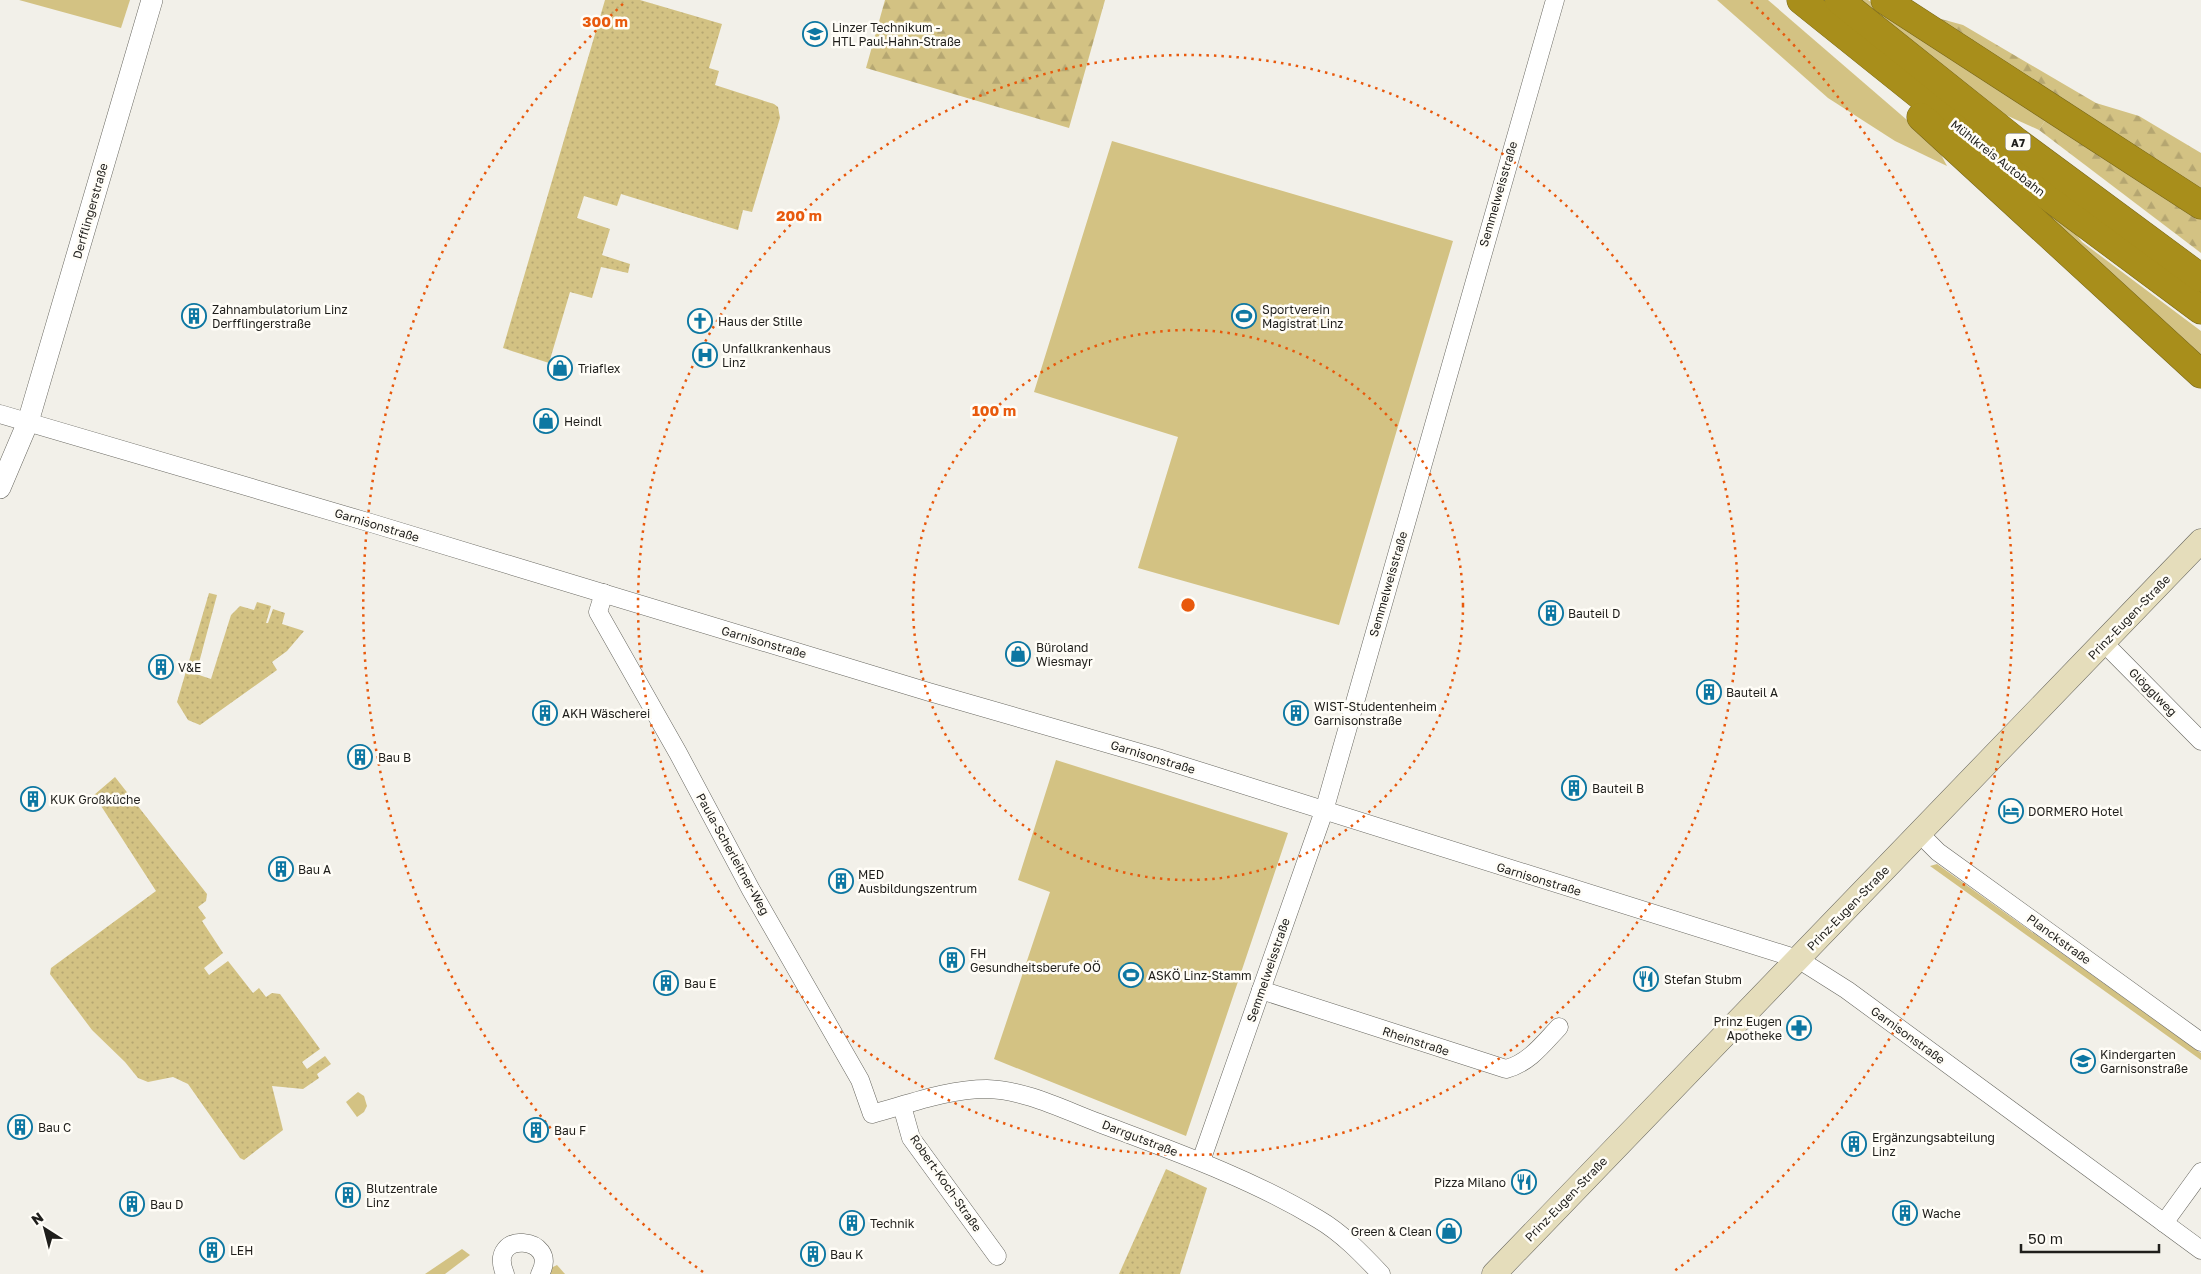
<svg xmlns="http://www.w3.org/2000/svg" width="2201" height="1274" font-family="'Golos Text',sans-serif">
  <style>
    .grass { fill: #d3c283 }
    .forest { fill: url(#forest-firs) }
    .park { fill: url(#park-dots) }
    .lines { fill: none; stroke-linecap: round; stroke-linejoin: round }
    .minor-casing { stroke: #67665f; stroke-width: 19 }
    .tertiary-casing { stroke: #67665f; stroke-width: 22 }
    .secondary-casing { stroke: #67665f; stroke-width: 25 }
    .motorway-casing { stroke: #78671b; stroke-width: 29 }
    .minor { stroke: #fff; stroke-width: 18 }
    .tertiary { stroke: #fff; stroke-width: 21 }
    .secondary { stroke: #e5ddbb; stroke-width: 24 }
    .motorway { stroke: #a88e1b; stroke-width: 28 }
    .ring { fill: none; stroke: #e8590c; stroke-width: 2.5; stroke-dasharray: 2.5 5 }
    .labels { text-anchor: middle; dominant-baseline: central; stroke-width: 5; stroke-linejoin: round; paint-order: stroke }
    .shield { fill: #fffdf7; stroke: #62615d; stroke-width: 1 }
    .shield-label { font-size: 11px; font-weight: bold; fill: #1f1e1b }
    .poi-label { font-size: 12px; fill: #1f1e1b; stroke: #fffdf7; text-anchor: start }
    .street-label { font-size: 12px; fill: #1f1e1b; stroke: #fffdf7 }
    .centre { fill: #e8590c; stroke: #fffdf7; stroke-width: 2.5 }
    .ring-label { font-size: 15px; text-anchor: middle; font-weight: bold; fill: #e8590c; stroke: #fffdf7; stroke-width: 5; stroke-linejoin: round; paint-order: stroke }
  </style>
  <defs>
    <pattern id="forest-firs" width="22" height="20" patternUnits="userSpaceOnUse" patternTransform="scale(1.25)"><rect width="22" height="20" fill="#d3c283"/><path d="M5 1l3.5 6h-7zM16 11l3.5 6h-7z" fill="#b5a671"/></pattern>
    <pattern id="park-dots" width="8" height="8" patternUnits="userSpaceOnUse" patternTransform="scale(1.25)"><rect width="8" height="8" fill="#d3c283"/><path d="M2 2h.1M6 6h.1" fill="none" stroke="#b5a671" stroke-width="1.8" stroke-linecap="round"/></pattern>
  </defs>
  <rect width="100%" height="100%" fill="#f2f0e9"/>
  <g class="grass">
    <path d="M19,0H130L121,28Z"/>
    <path d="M1717,0H1768L1936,145L1947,166L1895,141L1828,98Z"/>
    <path d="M1854,0H1868L2046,119L2039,130L1988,107Z"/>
    <path d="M1112,141L1453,241L1339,625L1138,568L1178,437L1034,392Z"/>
    <path d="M1982,158L2068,224L2082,242L2201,331V357Z"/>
    <path d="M1056,760L1288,833L1186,1136L994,1059L1050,892L1018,880Z"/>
    <path d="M1937,864L2201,1053V1060L1930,866Z"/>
    <path d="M358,1092L364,1096L367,1106L364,1112L357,1117L346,1102Z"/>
    <path d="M462,1249L470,1255L445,1274H425Z"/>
    <path d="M557,1265L565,1274H549L551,1268Z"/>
  </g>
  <g class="forest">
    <path d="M885,0H1105L1069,128L866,68Z"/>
    <path d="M1923,14L1963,25L2096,103L2139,116L2201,153V191Z"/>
    <path d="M2046,119L2201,219V253L2039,130Z"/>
  </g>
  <g class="park">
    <path d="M605,0H640L722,24L709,68L719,71L715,85L774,104L778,107L780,118L752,212L743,210L738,230L621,194L617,206L584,196L577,218L610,229L602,255L630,264L628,273L601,267L592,298L570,292L549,363L503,348Z"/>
    <path d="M209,593L217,595L196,674L211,679L231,615L240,606L254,610L257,602L271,606L266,623H268L273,609L285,613L282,624L304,631L287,651L272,662L277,670L200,725L188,720L177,702Z"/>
    <path d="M115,777L207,894L206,901L198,907L206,918L202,921L223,953L204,968L209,975L228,961L253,993L259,988L266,997L272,993L280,994L320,1049L302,1062L307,1069L325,1056L331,1064L317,1074L319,1078L303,1089L272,1086L283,1130L244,1160L240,1158L188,1084L173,1077L148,1082L138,1078L125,1062L92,1030L50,974L51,968L156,891L94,795Z"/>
    <path d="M1166,1169L1207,1188L1180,1274H1119Z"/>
  </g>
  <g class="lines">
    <defs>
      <g id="minor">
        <path d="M0,414L371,523L929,692L1161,759L1798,959L1847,990L2201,1250"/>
        <path d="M604,593L598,612L678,753L751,890L860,1080L872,1114C909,1104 948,1089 987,1089C1026,1090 1064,1110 1099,1123C1173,1151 1250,1178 1318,1219C1342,1233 1362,1254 1381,1274"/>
        <path d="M2104,643L2201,741"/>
        <path d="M1920,834L1938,852L2201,1042"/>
        <path d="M1261,990L1506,1069C1529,1063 1543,1044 1559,1027"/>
        <path d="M902,1106L911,1138L997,1256"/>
        <path d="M1201,1161L1324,811L1555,0"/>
        <path d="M2164,1223L2201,1172"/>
        <path d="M505,1274C486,1229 561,1236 540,1274"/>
      </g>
      <path id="tertiary" d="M0,488L28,422L152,0"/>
      <path id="secondary" d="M1494,1274L2201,541"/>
      <g id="motorway">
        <path d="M1801,0L2018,174L2201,310"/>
        <path d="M1839,0L2017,142L2201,278"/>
        <path d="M1885,0L2201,205"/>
        <path d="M1921,117L2201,374"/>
      </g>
    </defs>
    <use href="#minor" class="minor-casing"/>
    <use href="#tertiary" class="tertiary-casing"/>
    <use href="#secondary" class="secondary-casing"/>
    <use href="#motorway" class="motorway-casing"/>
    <use href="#minor" class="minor"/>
    <use href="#tertiary" class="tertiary"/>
    <use href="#secondary" class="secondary"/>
    <use href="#motorway" class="motorway"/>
  </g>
  <g class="ring">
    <circle cx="1188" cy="605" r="275"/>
    <circle cx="1188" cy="605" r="550"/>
    <path d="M703 1272A825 825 0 0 1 625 2M1751 2A825 825 0 0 1 1673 1272"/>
  </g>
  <defs>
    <symbol id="school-ring" viewBox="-11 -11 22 22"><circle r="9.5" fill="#fffdf7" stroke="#0d77a2" stroke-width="1.5"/><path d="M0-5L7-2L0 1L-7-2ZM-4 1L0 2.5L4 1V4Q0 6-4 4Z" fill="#0d77a2"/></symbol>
    <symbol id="building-ring" viewBox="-11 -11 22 22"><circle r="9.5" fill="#fffdf7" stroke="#0d77a2" stroke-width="1.5"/><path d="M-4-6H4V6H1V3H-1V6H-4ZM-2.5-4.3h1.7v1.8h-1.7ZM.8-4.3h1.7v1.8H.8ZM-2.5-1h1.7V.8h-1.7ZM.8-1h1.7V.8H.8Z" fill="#0d77a2"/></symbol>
    <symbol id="stadium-ring" viewBox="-11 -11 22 22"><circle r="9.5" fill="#fffdf7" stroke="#0d77a2" stroke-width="1.5"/><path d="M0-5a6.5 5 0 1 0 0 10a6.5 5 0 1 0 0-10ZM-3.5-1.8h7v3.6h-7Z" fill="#0d77a2"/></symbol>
    <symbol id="church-ring" viewBox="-11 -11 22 22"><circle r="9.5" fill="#fffdf7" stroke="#0d77a2" stroke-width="1.5"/><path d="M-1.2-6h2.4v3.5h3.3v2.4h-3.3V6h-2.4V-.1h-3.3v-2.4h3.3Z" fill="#0d77a2"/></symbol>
    <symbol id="hospital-ring" viewBox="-11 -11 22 22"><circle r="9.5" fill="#fffdf7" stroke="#0d77a2" stroke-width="1.5"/><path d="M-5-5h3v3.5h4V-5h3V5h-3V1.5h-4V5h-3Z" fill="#0d77a2"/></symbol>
    <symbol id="shop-ring" viewBox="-11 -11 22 22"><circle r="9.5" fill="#fffdf7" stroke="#0d77a2" stroke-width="1.5"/><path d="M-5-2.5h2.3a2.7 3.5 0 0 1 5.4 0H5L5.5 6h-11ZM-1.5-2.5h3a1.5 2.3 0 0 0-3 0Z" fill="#0d77a2"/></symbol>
    <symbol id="hotel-ring" viewBox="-11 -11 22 22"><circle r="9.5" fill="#fffdf7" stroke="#0d77a2" stroke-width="1.5"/><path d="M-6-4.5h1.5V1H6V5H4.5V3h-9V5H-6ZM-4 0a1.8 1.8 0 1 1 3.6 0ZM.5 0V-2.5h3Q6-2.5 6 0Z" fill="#0d77a2"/></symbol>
    <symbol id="restaurant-ring" viewBox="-11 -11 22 22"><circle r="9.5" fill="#fffdf7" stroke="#0d77a2" stroke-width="1.5"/><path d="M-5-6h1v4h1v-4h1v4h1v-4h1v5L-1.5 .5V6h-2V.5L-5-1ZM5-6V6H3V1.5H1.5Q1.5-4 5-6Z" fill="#0d77a2"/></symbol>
    <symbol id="pharmacy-ring" viewBox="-11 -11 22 22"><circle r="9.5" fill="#fffdf7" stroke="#0d77a2" stroke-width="1.5"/><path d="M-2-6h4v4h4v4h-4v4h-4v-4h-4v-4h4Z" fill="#0d77a2"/></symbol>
  </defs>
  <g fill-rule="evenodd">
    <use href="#school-ring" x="801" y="20" width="28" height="28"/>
    <use href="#building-ring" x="180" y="302" width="28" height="28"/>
    <use href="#stadium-ring" x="1230" y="302" width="28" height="28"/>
    <use href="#church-ring" x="686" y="307" width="28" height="28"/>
    <use href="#hospital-ring" x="691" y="341" width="28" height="28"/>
    <use href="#shop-ring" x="546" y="354" width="28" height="28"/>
    <use href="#shop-ring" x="532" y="407" width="28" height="28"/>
    <use href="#building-ring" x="1537" y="599" width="28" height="28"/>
    <use href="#shop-ring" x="1004" y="640" width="28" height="28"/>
    <use href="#building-ring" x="147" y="653" width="28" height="28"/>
    <use href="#building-ring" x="1695" y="678" width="28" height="28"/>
    <use href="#building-ring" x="531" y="699" width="28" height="28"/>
    <use href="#building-ring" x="1282" y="699" width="28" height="28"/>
    <use href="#building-ring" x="346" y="743" width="28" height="28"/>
    <use href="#building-ring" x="1560" y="774" width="28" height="28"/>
    <use href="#building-ring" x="19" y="785" width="28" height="28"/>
    <use href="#hotel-ring" x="1997" y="797" width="28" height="28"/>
    <use href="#building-ring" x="267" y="855" width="28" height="28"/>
    <use href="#building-ring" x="827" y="867" width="28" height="28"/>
    <use href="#building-ring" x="938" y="946" width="28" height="28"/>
    <use href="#stadium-ring" x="1117" y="961" width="28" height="28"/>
    <use href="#restaurant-ring" x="1632" y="965" width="28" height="28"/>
    <use href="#building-ring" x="652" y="969" width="28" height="28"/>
    <use href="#pharmacy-ring" x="1785" y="1014" width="28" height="28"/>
    <use href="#school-ring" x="2069" y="1047" width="28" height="28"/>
    <use href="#building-ring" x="6" y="1113" width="28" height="28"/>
    <use href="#building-ring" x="522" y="1116" width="28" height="28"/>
    <use href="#building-ring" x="1840" y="1130" width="28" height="28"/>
    <use href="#restaurant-ring" x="1510" y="1168" width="28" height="28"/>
    <use href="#building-ring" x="334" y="1181" width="28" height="28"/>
    <use href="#building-ring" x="118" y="1190" width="28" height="28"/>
    <use href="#building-ring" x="1891" y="1199" width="28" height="28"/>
    <use href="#building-ring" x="838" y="1209" width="28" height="28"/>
    <use href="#shop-ring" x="1435" y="1217" width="28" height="28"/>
    <use href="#building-ring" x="198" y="1236" width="28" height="28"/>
    <use href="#building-ring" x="799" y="1240" width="28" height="28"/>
  </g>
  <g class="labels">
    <rect class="shield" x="2005.5" y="133.5" width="25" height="17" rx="4"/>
    <g class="shield-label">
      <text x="2018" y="142">A7</text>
    </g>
    <g class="poi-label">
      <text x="832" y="27">Linzer Technikum -<tspan x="832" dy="14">HTL Paul-Hahn-Straße</tspan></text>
      <text x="212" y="309">Zahnambulatorium Linz<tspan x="212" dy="14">Derfflingerstraße</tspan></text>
      <text x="1262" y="309">Sportverein<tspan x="1262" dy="14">Magistrat Linz</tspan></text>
      <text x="718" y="321">Haus der Stille</text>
      <text x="722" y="348">Unfallkrankenhaus<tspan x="722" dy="14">Linz</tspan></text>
      <text x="578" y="368">Triaflex</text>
      <text x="564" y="421">Heindl</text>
      <text x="1568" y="613">Bauteil D</text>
      <text x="1036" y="647">Büroland<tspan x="1036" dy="14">Wiesmayr</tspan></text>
      <text x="178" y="667">V&amp;E</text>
      <text x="1726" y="692">Bauteil A</text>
      <text x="1314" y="706">WIST-Studentenheim<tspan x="1314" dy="14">Garnisonstraße</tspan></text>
      <text x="562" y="713">AKH Wäscherei</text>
      <text x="378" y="757">Bau B</text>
      <text x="1592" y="788">Bauteil B</text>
      <text x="50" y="799">KUK Großküche</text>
      <text x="2028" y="811">DORMERO Hotel</text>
      <text x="298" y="869">Bau A</text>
      <text x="858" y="874">MED<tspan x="858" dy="14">Ausbildungszentrum</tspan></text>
      <text x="970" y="953">FH<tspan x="970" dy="14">Gesundheitsberufe OÖ</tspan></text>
      <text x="1148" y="975">ASKÖ Linz-Stamm</text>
      <text x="1664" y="979">Stefan Stubm</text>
      <text x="684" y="983">Bau E</text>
      <text x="1782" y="1021" text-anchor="end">Prinz Eugen<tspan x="1782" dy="14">Apotheke</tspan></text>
      <text x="2100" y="1054">Kindergarten<tspan x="2100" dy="14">Garnisonstraße</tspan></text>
      <text x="38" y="1127">Bau C</text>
      <text x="554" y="1130">Bau F</text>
      <text x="1872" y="1137">Ergänzungsabteilung<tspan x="1872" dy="14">Linz</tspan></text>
      <text x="1506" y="1182" text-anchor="end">Pizza Milano</text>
      <text x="366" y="1188">Blutzentrale<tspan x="366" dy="14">Linz</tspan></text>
      <text x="150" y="1204">Bau D</text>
      <text x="1922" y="1213">Wache</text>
      <text x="870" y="1223">Technik</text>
      <text x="1432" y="1231" text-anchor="end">Green &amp; Clean</text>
      <text x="230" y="1250">LEH</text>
      <text x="830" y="1254">Bau K</text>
    </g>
    <g class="street-label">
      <text transform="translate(1998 158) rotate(38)">Mühlkreis Autobahn</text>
      <text transform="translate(1498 194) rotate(-74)">Semmelweisstraße</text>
      <text transform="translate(90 211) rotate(-74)">Derfflingerstraße</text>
      <text transform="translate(377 525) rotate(17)">Garnisonstraße</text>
      <text transform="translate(1388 584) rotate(-74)">Semmelweisstraße</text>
      <text transform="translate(2129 617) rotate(-46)">Prinz-Eugen-Straße</text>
      <text transform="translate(764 642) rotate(16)">Garnisonstraße</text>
      <text transform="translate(2153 692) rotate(45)">Glögglweg</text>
      <text transform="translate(1153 757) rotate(17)">Garnisonstraße</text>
      <text transform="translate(733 854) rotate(61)">Paula-Scherleitner-Weg</text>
      <text transform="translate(1539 879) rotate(17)">Garnisonstraße</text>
      <text transform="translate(1848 908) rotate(-46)">Prinz-Eugen-Straße</text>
      <text transform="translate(2059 939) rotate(36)">Planckstraße</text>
      <text transform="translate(1268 970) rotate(-71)">Semmelweisstraße</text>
      <text transform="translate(1908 1035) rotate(36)">Garnisonstraße</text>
      <text transform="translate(1416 1041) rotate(18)">Rheinstraße</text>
      <text transform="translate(1140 1138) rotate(21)">Darrgutstraße</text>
      <text transform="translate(946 1183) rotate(55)">Robert-Koch-Straße</text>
      <text transform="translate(1566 1199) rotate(-46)">Prinz-Eugen-Straße</text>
    </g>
  </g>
  <circle cx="1188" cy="605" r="8" class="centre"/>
  <g class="ring-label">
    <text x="605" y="27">300 m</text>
    <text x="799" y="221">200 m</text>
    <text x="994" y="416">100 m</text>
  </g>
  <g transform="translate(45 1229) rotate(324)" stroke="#fffdf7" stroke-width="4" paint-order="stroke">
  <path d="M0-4L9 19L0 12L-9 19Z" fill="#1f1e1b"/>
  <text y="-8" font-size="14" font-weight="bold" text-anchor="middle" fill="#1f1e1b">N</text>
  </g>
  <path d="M2021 1244v8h138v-8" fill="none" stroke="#1f1e1b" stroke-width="2.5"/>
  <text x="2028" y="1244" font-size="15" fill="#1f1e1b" stroke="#fffdf7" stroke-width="4" paint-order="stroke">50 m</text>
</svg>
